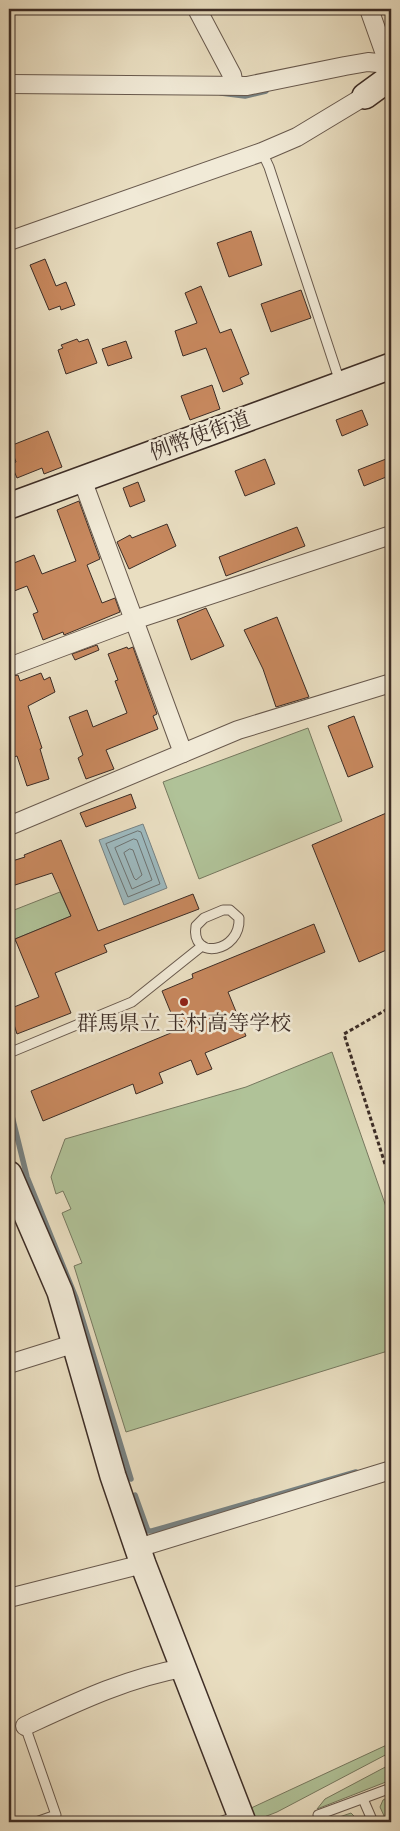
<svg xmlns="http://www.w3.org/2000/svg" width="400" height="1831" font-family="'IM FELL Double Pica','Noto Serif JP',serif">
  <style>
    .green { fill: #b0c298; stroke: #76785f }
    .water { fill: #9db9be; stroke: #778181 }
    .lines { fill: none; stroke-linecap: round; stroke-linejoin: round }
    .shore { stroke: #6d7372; stroke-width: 1 }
    .stream { stroke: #778181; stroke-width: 5.5 }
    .building { fill: #c7885e; stroke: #3d2d26 }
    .lane-casing { stroke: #68594d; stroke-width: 11 }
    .street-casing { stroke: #68594d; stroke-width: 20 }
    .secondary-casing { stroke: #3d2d26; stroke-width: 28 }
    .path { stroke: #3d2d26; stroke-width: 3; stroke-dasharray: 4 2.5; stroke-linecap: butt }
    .lane { stroke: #f1ead7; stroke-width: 9 }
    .street { stroke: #f1ead7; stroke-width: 18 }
    .secondary { stroke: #f1ead7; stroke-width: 25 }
    .poi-dot { fill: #8f2418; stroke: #f1ead7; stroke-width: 2 }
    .labels { text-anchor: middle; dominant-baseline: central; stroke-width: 5; stroke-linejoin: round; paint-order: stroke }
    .street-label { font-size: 21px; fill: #3d2d26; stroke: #f1ead7 }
    .poi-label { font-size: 21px; fill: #3d2d26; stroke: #f1ead7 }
  </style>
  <rect width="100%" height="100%" fill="#e9dec1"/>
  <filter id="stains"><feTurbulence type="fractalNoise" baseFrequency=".004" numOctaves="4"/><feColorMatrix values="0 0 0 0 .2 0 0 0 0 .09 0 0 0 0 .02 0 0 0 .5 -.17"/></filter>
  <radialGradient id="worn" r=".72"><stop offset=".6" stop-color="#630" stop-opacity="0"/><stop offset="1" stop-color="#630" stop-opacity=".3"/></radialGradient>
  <g class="green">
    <path d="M308,728L342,821L199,879L163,782Z"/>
    <path d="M60,892L71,916L15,939L16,941L12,943L9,936V912Z"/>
    <path d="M332,1052L391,1221V1350L126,1432L74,1266L82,1263L62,1213L71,1209L63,1191L56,1194L51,1177L65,1139L246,1087Z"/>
    <path d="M391,1743V1752L277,1812L254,1821L249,1809Z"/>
    <path d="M391,1764V1780L317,1809L325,1799Z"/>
    <path d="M391,1796V1821L385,1818L380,1807L383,1800Z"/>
    <path d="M351,1813L360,1822H325Z"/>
  </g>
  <path class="water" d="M143,824L167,888L124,905L99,840Z"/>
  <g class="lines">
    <g class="shore">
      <path d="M138,831L141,832L160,884L128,897L106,844Z"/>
      <path d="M134,839L137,840L152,880L132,889L115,848Z"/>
      <path d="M130,849L133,850L142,875L136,880L134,878L124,853Z"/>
    </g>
    <g class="stream">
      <path d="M221,93L245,96L266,91"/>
      <path d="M9,1104L27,1177L76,1298L131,1479"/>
      <path d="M135,1495L148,1531H152L356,1472"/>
    </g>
  </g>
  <g class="building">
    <path d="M251,231L262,265L229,277L217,243Z"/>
    <path d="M45,259L56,286L66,282L75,305L61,310L60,306L49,310L30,265Z"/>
    <path d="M201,286L220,333L231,329L249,374L240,378L243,384L223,392L206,348L183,356L175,331L197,323L185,293Z"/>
    <path d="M301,290L311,318L271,332L261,304Z"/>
    <path d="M77,339L79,342L88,339L97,363L66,374L58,350L63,348L61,345Z"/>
    <path d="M126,341L132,358L108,366L102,349Z"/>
    <path d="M212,385L220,409L190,420L181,396Z"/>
    <path d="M362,410L368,425L342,436L336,420Z"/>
    <path d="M48,431L62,467L44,474L42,468L17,478L11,464L16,462L10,446Z"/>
    <path d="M391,457V475L364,486L358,470Z"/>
    <path d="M265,459L275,484L245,496L235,471Z"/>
    <path d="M138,482L145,501L130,507L123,488Z"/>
    <path d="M79,501L100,559L87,565L102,603L115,598L120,612L64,635L63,632L43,640L33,614L38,612L27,586L9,593V565L34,555L42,574L76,561L57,510Z"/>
    <path d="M167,524L176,546L129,569L117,542L130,535L132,538Z"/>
    <path d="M297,527L305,546L226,576L219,557Z"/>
    <path d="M206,608L224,646L191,660L177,620Z"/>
    <path d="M277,617L309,697L276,707L263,669L244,630Z"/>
    <path d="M97,645L99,650L75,660L72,654Z"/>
    <path d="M127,647L128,649L133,647L157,714L153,716L158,729L106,750L114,769L86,779L78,758L83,755L69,717L87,710L93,727L127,713L115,681L118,680L108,654Z"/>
    <path d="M41,673L44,680L50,677L55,692L28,706L42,748L40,749L49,779L27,786L17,756L9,759V677L18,675L20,681Z"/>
    <path d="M354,716L373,767L348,777L328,726Z"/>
    <path d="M131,794L136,808L86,827L80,813Z"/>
    <path d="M391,811V948L359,962L312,845Z"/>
    <path d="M61,840L98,931L193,894L199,909L104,945L107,952L55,973L71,1013L17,1034L9,1009L39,997L15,939L71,916L52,873L9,887V862L25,857L24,855Z"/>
    <path d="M314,924L325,952L228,992L246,1036L205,1053L212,1069L197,1075L191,1060L159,1073L163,1083L136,1094L133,1084L43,1121L31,1091L178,1030L162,991L193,978L192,974Z"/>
  </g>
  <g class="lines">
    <defs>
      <g id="lane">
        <path d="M262,152L269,167L340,382"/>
        <path d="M223,910H230L239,918C241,953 190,961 196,926L204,918Z"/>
        <path d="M9,1053L132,1002L202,946"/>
        <path d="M391,1174V1176"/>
        <path d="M25,1726L56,1815L36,1822"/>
        <path d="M363,1799L373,1822"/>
        <path d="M318,1815L391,1788"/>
        <path d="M219,1822L238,1816"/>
      </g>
      <g id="street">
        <path d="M197,9L232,75L234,85"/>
        <path d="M369,9L391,71"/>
        <path d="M9,84L247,86L345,66L368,62L388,64"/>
        <path d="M9,241L262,152L297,137L365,96"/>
        <path d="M82,479L183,753"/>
        <path d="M9,667L134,620L391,535"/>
        <path d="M9,826L238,730L391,683"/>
        <path d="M9,1364L76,1343"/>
        <path d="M138,1548L391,1470"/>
        <path d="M9,1598L143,1564"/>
        <path d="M25,1726C77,1702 127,1678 183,1668"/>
      </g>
      <g id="secondary">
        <path d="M365,96L391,77"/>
        <path d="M9,506L391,366"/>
        <path d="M9,1174L60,1292L113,1476L143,1564L243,1822"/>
      </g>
    </defs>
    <use href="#lane" class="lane-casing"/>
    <use href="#street" class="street-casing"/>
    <use href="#secondary" class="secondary-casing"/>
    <path class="path" d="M385,1164L344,1034L391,1007"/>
    <use href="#lane" class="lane"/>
    <use href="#street" class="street"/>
    <use href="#secondary" class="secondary"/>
  </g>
  <circle class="poi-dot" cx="184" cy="1002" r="5"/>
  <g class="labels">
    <g class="street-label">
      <text transform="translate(200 436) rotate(-20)">例幣使街道</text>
    </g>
    <g class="poi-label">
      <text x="184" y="1023">群馬県立 玉村高等学校</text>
    </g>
  </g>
  <rect width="400" height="1831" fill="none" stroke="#e9dec1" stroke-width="30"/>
  <rect x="10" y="10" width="380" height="1811" fill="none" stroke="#3d2d26" stroke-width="2.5"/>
  <rect x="15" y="15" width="370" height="1801" fill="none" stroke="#3d2d26"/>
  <rect width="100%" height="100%" filter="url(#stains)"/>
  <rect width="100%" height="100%" fill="url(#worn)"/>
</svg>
